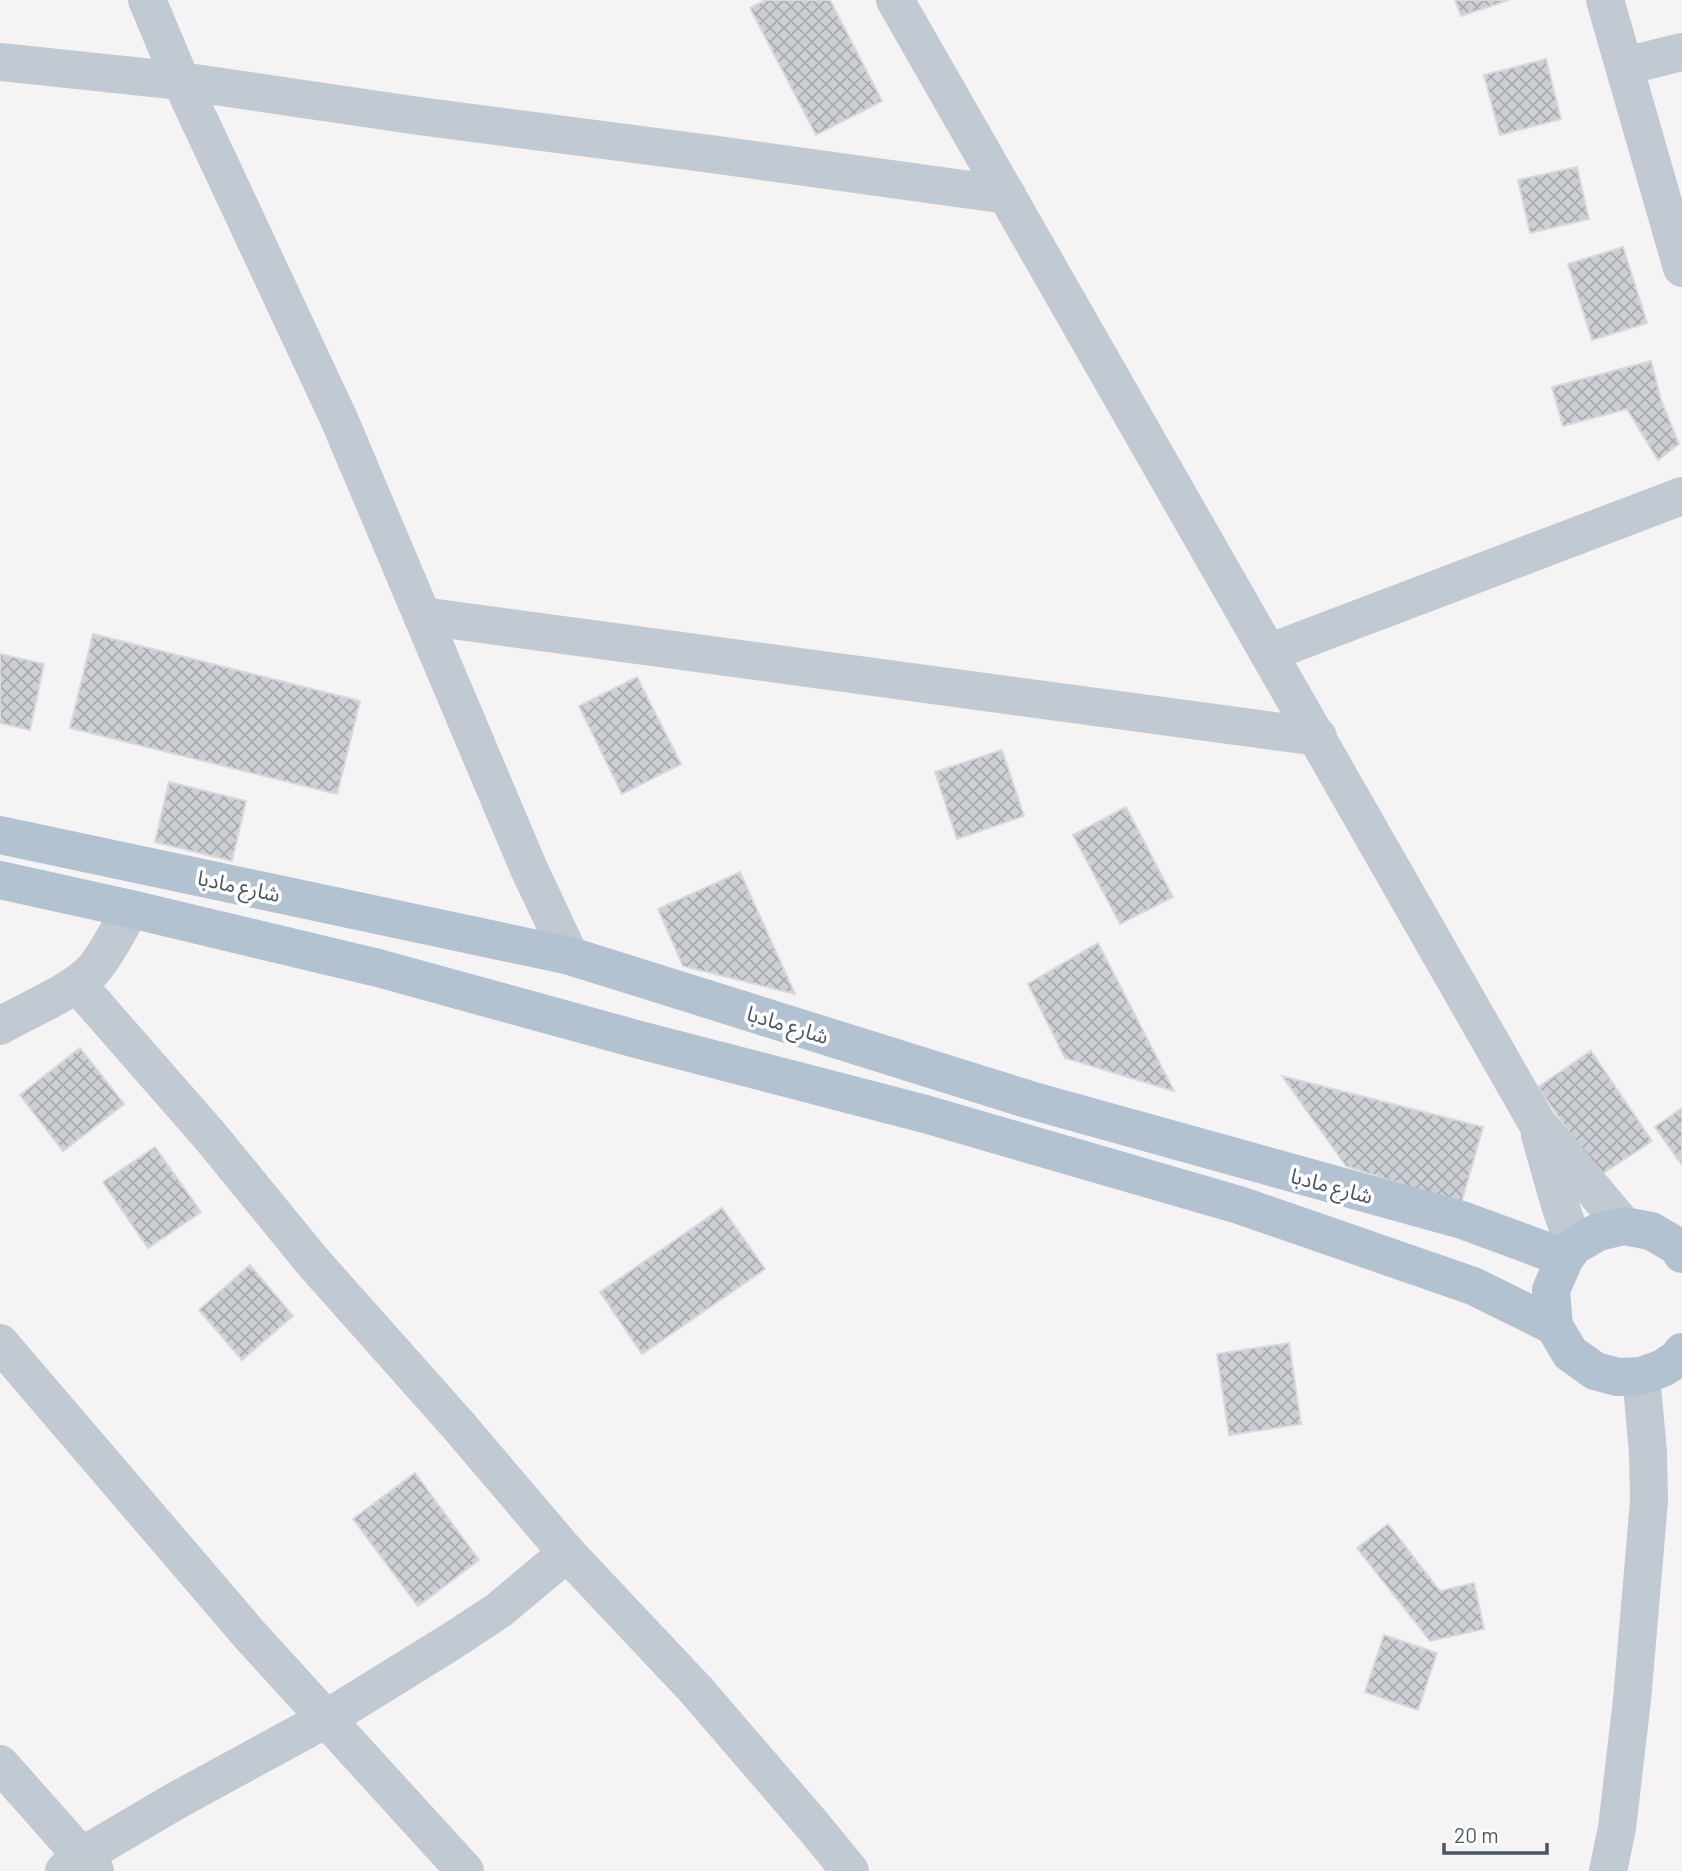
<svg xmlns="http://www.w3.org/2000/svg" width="1682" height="1871" font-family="Barlow,'Noto Sans Arabic',sans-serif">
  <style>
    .building { fill: url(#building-cross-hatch); stroke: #d7d9de; stroke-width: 2 }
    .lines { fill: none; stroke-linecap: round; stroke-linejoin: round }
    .minor { stroke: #c1cad2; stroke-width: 38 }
    .tertiary { stroke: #c1cad2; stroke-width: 38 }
    .primary { stroke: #b3c2d1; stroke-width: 38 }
    .labels { text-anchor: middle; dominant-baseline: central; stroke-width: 7; stroke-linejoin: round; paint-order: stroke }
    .street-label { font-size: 21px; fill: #4a5661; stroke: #fff }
  </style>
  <defs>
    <pattern id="building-cross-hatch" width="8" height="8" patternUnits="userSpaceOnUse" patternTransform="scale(1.75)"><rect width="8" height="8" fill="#cdcfd5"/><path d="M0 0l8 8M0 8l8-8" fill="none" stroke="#a8abb0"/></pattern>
  </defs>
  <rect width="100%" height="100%" fill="#f5f3f3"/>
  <g class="building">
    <path d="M766,0H830L882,101L816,135L750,8Z"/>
    <path d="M1455,0H1509L1461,16Z"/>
    <path d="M1546,59L1561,119L1500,135L1484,75Z"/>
    <path d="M1577,167L1589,219L1530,233L1518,180Z"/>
    <path d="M1623,247L1647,323L1592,340L1568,264Z"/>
    <path d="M1651,361L1661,400L1679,444L1658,460L1627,409L1563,426L1552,387Z"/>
    <path d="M93,634L360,701L337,794L70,728Z"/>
    <path d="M0,654L44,664L30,730L0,723Z"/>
    <path d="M637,677L681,764L622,794L579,706Z"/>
    <path d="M1002,750L1024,816L957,839L935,772Z"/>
    <path d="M169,782L246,801L232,861L155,842Z"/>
    <path d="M1126,807L1173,897L1120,924L1073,835Z"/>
    <path d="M740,872L795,994L683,966L658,909Z"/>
    <path d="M1098,943L1174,1091L1065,1058L1028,984Z"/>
    <path d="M80,1048L124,1104L63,1151L20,1095Z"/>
    <path d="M1591,1051L1652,1141L1599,1176L1538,1087Z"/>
    <path d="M1282,1076L1483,1127L1461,1204L1346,1166Z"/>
    <path d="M1682,1108V1165L1655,1127Z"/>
    <path d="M155,1147L201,1212L148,1248L103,1182Z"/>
    <path d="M722,1208L765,1269L642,1354L600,1292Z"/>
    <path d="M250,1265L293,1316L242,1360L199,1310Z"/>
    <path d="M1289,1343L1301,1424L1229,1435L1217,1354Z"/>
    <path d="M415,1473L479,1560L418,1606L353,1519Z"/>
    <path d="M1388,1524L1440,1591L1474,1583L1484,1629L1430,1641L1357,1548Z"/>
    <path d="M1384,1635L1437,1653L1418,1710L1365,1692Z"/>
  </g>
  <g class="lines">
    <g class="minor">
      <path d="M147,0L181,81L339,419L529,869L570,956"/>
      <path d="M895,0L1537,1123L1624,1226"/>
      <path d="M1605,0L1682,268"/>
      <path d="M0,62L181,81L419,116L711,154L1007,195"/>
      <path d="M1625,66L1682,52"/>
      <path d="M422,616L1318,737"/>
      <path d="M1268,653L1682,496"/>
      <path d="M77,984L210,1136L313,1262L458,1425L567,1553L697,1691L814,1827L850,1871"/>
      <path d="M0,1026C27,1010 73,992 93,970C108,953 119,928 131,909"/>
      <path d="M1540,1135L1560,1205L1574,1246"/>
      <path d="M0,1343L248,1633L465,1871"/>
      <path d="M0,1764L95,1871"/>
      <path d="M64,1871L82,1856L179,1799L326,1719L452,1641L499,1610L567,1553"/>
    </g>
    <path class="tertiary" d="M1608,1871L1617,1828L1632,1700L1649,1501L1648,1452L1641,1376"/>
    <g class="primary">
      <path d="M0,835L570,956L1030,1100L1462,1220L1565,1258"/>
      <path d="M0,880L131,909L378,968L636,1039L925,1114L1239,1205L1473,1286L1554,1326"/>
      <path d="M1682,1254L1677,1246L1651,1231L1624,1226L1598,1232L1574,1246L1565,1258L1551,1290L1554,1326L1570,1353L1595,1371L1618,1377L1641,1376L1663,1368L1678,1358L1682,1352"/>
    </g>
  </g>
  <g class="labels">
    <g class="street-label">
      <text transform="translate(239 885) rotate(12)">شارع مادبا</text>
      <text transform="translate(788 1024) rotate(17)">شارع مادبا</text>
      <text transform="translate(1332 1185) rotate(15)">شارع مادبا</text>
    </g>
  </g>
  <path d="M1444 1843v10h103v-10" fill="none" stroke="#4a5661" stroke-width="3.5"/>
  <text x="1454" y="1843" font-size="21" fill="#4a5661" stroke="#ffffff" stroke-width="5" paint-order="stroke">20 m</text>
</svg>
